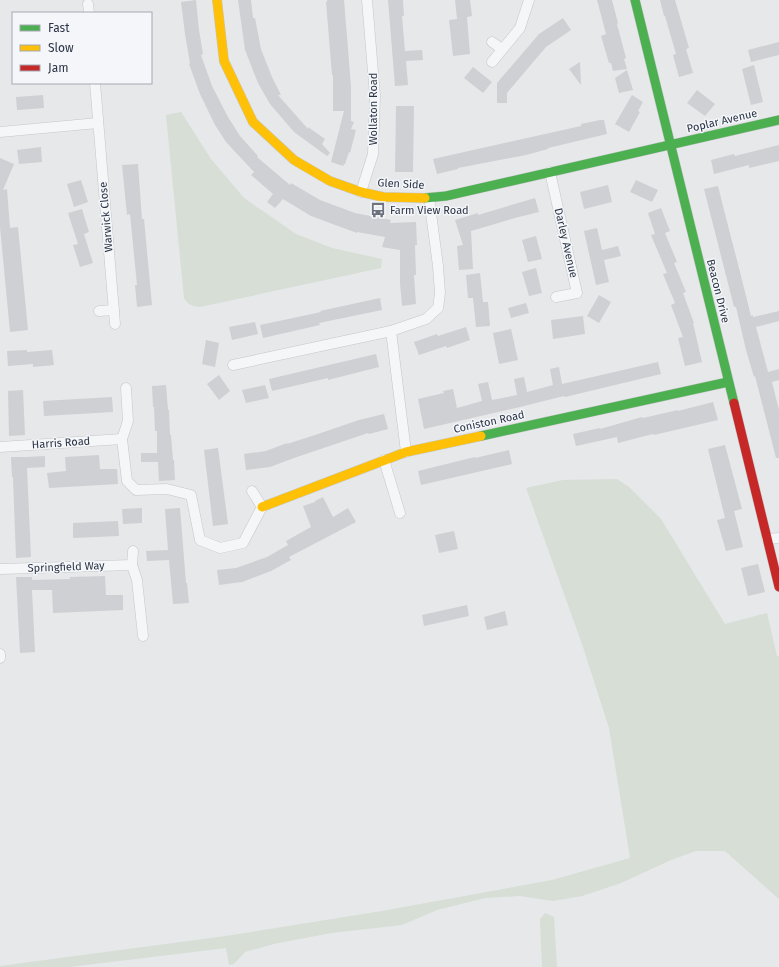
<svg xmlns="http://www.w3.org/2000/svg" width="779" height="967" font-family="'Fira Sans',sans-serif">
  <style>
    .green { fill: #d6ded6 }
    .building { fill: #ced0d3 }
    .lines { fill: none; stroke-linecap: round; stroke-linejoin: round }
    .street-casing { stroke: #c4c6c8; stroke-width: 11 }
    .fast-casing { stroke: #c4c6c8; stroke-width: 10 }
    .slow-casing { stroke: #c4c6c8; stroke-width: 10 }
    .jam-casing { stroke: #c4c6c8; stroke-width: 10 }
    .street { stroke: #f5f6f7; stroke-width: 10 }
    .fast { stroke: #4caf50; stroke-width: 9 }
    .slow { stroke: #ffc107; stroke-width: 9 }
    .jam { stroke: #c62828; stroke-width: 9 }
    .labels { text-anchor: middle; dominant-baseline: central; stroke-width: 3; stroke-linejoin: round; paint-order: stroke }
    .street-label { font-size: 11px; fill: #2b3445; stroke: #f4f6f9 }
    .poi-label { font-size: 11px; fill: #2b3445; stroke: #f4f6f9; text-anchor: start }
  </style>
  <rect width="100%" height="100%" fill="#e6e8ea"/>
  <g class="green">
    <path d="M181,112L211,159L244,198L296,234L332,248L382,259L381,268L200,307C192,306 188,305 184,298L166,115Z"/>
    <path d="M617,479L629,487L661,519L725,624L767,613L777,656H779V899L725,851H696L671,860L621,883L582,896L553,901L520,896L485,898L437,910L402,925L331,933L274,944L245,952L234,964L229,965L226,948L70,967H0V966L226,936L382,911L552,880L630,858L609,728L582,644L526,488L563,480Z"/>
    <path d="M545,913L554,917L557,967H542L540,919Z"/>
  </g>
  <g class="building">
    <path d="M196,0L199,30L203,54L201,55L212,86L228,117L240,136L258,156L257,157L290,185L291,183L320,200L355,213L391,220L390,223L416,222L417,245H415L416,275H414L416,304L402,306L400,283V250L382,247L385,237L357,232V233L311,216L283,199L275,208L267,202L273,194L251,175L254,172L226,142L215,125L200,94L189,64L190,63L185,34L181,2Z"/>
    <path d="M238,0H251L253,18H255L261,49L272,77L281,95H278L308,129V127L325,139L322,144L330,153L327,156L294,132L270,104L258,83L245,50Z"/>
    <path d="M327,0H344L351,86V121L354,122L351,129L356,130L350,153L349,152L345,164H344L343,166L331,162L344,111H333V75H332L326,2H327Z"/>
    <path d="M388,0H403L404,16H402L405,51L422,50L423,60L406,61L408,85L395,86Z"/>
    <path d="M455,0H470L472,16L467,17L470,54L453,56L449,20L457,19Z"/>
    <path d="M597,0H612L618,23L617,24L626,58L624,59L627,69L613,71L611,63H609L601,36L606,34Z"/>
    <path d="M660,0H675L689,48L686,49L693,73L679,77L673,55L676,54L665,16H664Z"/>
    <path d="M563,18L571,30L546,47L529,67L507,93V103H497V83L539,34Z"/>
    <path d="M779,42V55L751,62L748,50Z"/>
    <path d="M580,62L581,85L569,69Z"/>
    <path d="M754,65L763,102L751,105L742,69Z"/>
    <path d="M473,67L492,82L483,93L464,78Z"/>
    <path d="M627,70L633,90L619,93L615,78Z"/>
    <path d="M697,90L715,104L705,116L687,103Z"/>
    <path d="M43,95L44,108L17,110L16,97Z"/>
    <path d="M632,95L643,102L638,111L640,112L629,132L615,124Z"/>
    <path d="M396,106H414L413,172H395Z"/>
    <path d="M600,120H604L607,134L548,148V149L526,155L458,168V169L437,174L433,159L581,126V124Z"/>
    <path d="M779,145V161L749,168V165L714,174L711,160L734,154L735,156Z"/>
    <path d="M41,147L42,162L19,164L17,150Z"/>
    <path d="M0,158L14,164L3,190L7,189L10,228L18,227L28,330L10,332L0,227Z"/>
    <path d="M138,164L142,219H144L152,305L137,307L135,285H137L130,214L127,215L122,165Z"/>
    <path d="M81,180L88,202L74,207L67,184Z"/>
    <path d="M636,180L658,190L652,202L630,192Z"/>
    <path d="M608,185L612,202L584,209L580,192Z"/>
    <path d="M718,186L724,210L740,272L751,316L753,315V317L779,311V321L756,327L768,372L779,369V380L772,382L779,410V458H776L755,376L754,377L746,350L736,307H734L704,189Z"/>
    <path d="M535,198L539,212L515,218L471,231L473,269L459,270L457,246L463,245L455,220L478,213V215Z"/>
    <path d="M661,208L670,231L665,233L677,262L674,263L686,292L683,293L694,323H693L702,362L685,366L678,338L683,337L671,305L675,303L663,274L667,273L651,235L655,234L648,213Z"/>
    <path d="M82,209L89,232L84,234L93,263L80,267L73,245L78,244L68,213Z"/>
    <path d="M597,228L602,250L618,246L621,256L604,260L609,282L596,285L584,231Z"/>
    <path d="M536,236L542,259L528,262L522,240Z"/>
    <path d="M536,268L542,293L529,296L522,272Z"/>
    <path d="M480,273L483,302H488L490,326L476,327L473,298H468L466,275Z"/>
    <path d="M599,295L611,302L599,323L587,316Z"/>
    <path d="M380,298L382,310L319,323L320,325L263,338L260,325L321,312L320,311Z"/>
    <path d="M526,303L529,313L511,318L508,308Z"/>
    <path d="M583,316L585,334L553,339L551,320Z"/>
    <path d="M255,322L258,334L232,340L229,327Z"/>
    <path d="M466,327L470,340L447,348L446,346L419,355L414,342L437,334L438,336Z"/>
    <path d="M511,329L518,360L499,364L493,333Z"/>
    <path d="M206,340L219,343L215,367L202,364Z"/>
    <path d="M27,350V352L52,350L54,365L33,367V364L8,366L7,351Z"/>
    <path d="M376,354L379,367L328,380V378L272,391L269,379Z"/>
    <path d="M658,362L661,374L565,397L564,396L520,407L424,429L418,399L444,393L443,391L453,389L457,408L482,401L478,384L488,382L492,400L517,395L514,379L524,377L527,392L553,385L550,369L559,367L562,384Z"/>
    <path d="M219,375L230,391L219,400L207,384Z"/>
    <path d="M166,385L168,410H169L170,435H171L173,460H174L175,480L159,481L158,462H141V453H157V431H155L154,407H153L152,386Z"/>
    <path d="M265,385L269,398L246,403L242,390Z"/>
    <path d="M23,390L25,435L9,436L8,391Z"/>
    <path d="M112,397L113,412L44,416L43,401Z"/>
    <path d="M713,402L718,420L654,435L653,434L618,443L617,437L576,446L573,434L600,428V429L642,417L643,418L678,410V411Z"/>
    <path d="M384,414L388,429L369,434L368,433L294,458L270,467L246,470L244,454L266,451L287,443V444L312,436L359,420Z"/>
    <path d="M725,445L742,509L734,511L743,547L726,551L717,520L725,518L708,449Z"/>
    <path d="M218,448L228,524L213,526L204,450Z"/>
    <path d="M509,450L512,464L421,485L418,471L475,457V458Z"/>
    <path d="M99,455L100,469H117L118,484L49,488L47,473L66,471L65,457Z"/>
    <path d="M45,456V467L27,468L31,557L16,558L13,477H12L11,457H27Z"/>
    <path d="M323,497L333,517L348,508L356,522L289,557L291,560L271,571L242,582L219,585L217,570L236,568L267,557L288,545L286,541L311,527L303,506L315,502V501Z"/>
    <path d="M142,508V523L123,524L122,509Z"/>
    <path d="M180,508L186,583H187L189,603L173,604L169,560L147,561L146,551L168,550L165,509Z"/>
    <path d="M118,521L119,536L73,538V523Z"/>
    <path d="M454,531L458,549L439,553L435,535Z"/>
    <path d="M758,564L765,592L748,596L741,568Z"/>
    <path d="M105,576L106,595H123V610L53,613L52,590H32L35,652L20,653L16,577H32V580L70,579V577Z"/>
    <path d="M467,605L469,616L424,626L422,615Z"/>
    <path d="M505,611L508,625L487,630L484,617Z"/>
  </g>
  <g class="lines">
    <defs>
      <g id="street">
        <path d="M88,4L89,13"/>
        <path d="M492,42L502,49"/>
        <path d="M492,62L520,28L529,0"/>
        <path d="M95,83L115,324"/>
        <path d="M0,132L98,123"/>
        <path d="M550,172L577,293L556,297"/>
        <path d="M361,192L373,154L375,96L367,0"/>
        <path d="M99,311L114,310"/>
        <path d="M391,331L406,452"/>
        <path d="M233,365L391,331L426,319L438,308L440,293L438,266L429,198"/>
        <path d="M126,388L128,421L122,439L127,481L136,490L167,489L191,495L200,540L220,548L243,543L262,507L252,491"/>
        <path d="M0,447L122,439"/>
        <path d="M384,460L400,513"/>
        <path d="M767,539L779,538"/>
        <path d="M132,565L133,551"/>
        <path d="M0,569L132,565L137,580L143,636"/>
        <path d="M0,654V658"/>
      </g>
      <g id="fast">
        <path d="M635,0L734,403"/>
        <path d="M425,198L446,196L779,120"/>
        <path d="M481,436L728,382"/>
      </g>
      <g id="slow">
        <path d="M217,0L224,61L253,122L294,160L330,181L361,192L383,197L425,198"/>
        <path d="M262,507L406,452L481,436"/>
      </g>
      <path id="jam" d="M734,403L779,587"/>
    </defs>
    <use href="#street" class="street-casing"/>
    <use href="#fast" class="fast-casing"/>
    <use href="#slow" class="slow-casing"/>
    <use href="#jam" class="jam-casing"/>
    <use href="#street" class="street"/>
    <use href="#fast" class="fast"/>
    <use href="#slow" class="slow"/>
    <use href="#jam" class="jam"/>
  </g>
  <defs>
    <symbol id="bus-bare" viewBox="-9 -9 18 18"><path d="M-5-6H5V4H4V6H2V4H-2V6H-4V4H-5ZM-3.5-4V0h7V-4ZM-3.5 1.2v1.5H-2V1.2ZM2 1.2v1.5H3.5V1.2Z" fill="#6c737f" stroke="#f4f6f9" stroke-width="2.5" paint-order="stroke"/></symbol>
  </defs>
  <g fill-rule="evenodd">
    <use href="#bus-bare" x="367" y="199" width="22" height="22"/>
  </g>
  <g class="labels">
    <g class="street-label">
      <text transform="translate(373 109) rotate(-90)">Wollaton Road</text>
      <text transform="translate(722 121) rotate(-13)">Poplar Avenue</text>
      <text transform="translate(401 184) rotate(3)">Glen Side</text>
      <text transform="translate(106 217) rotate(-95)">Warwick Close</text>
      <text transform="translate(566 243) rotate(77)">Darley Avenue</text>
      <text transform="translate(718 291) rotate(76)">Beacon Drive</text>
      <text transform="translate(489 422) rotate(-12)">Coniston Road</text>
      <text transform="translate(61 443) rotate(-4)">Harris Road</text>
      <text transform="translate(66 567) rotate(-2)">Springfield Way</text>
    </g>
    <g class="poi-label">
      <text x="390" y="210">Farm View Road</text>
    </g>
  </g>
  <rect x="12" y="12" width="140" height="72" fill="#f4f6f9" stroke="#a4a8b1"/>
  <rect x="20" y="25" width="20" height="6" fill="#4caf50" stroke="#a4a8b1"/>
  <text x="48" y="32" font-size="12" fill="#2b3445">Fast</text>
  <rect x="20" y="45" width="20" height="6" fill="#ffc107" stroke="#a4a8b1"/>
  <text x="48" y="52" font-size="12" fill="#2b3445">Slow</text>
  <rect x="20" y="65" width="20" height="6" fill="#c62828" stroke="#a4a8b1"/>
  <text x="48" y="72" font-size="12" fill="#2b3445">Jam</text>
</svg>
